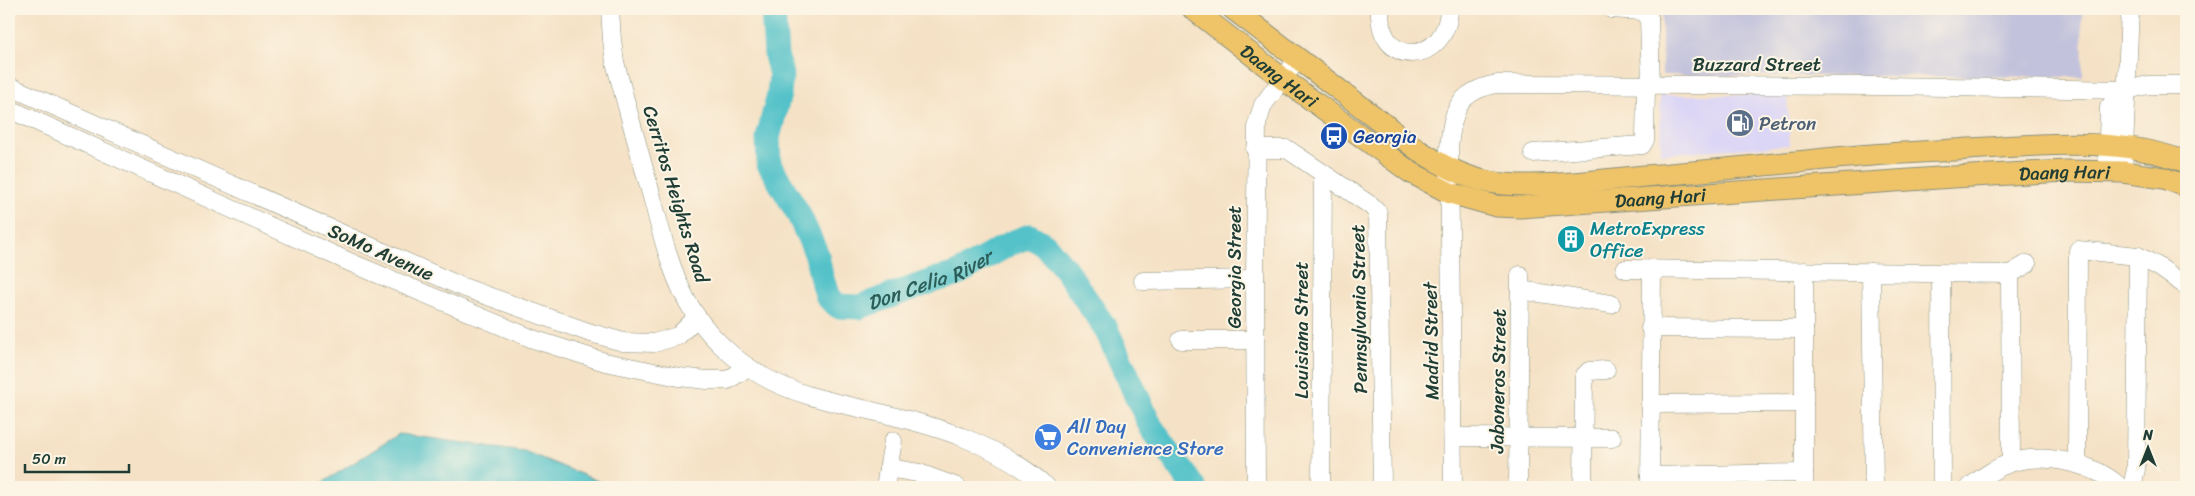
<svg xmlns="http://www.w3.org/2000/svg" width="2195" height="496" font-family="Sriracha,sans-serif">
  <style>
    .built { fill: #dcd6f6 }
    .industrial { fill: #c2c2dc }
    .water { fill: #54c2c9; stroke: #3a807e }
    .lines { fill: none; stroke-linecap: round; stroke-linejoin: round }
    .river { stroke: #54c2c9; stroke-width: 25 }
    .minor-casing { stroke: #8a907d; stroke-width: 19 }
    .major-casing { stroke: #8a907d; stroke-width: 23 }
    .minor { stroke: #fff; stroke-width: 18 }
    .major { stroke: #efc469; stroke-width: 21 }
    .labels { text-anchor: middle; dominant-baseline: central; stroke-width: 4; stroke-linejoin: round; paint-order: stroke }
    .street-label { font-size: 19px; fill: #1f3d34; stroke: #fcf5e5 }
    .service-label { font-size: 19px; fill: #4e5e75; stroke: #fcf5e5; text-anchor: start }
    .transit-label { font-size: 19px; fill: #164399; stroke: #fcf5e5; text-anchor: start }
    .culture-label { font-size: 19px; fill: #0d838f; stroke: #fcf5e5; text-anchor: start }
    .shop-label { font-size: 19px; fill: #366cbe; stroke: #fcf5e5; text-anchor: start }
    .water-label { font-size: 20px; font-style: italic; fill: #2c5e59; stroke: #fcf5e5 }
  </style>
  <rect width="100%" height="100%" fill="#fcf5e5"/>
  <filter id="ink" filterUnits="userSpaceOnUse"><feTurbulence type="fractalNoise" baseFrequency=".02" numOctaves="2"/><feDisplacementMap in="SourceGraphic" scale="10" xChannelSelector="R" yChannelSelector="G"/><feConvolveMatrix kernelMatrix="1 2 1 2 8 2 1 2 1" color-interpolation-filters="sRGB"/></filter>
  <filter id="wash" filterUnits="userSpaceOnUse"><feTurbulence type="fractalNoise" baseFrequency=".0096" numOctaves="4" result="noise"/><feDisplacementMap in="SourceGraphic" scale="20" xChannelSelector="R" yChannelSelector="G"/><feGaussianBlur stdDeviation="1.12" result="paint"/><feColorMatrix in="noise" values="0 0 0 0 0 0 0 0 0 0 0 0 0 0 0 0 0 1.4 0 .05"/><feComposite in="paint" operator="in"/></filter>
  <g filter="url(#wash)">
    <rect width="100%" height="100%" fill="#f5e2c6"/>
    <path class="built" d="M1660,95H1787L1790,145L1661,154Z"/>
    <path class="industrial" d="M1662,9H2082L2083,77L1662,75Z"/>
    <path class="water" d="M399,434L524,451L613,487H320L322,483Z"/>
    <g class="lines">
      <path class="river" id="s1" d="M773,9L776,55L781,75L779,94L768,138L769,164L798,213L817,255L821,276L828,297L838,306L859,307L938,279L955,275L1011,243L1030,236L1045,245L1066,270L1106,329L1151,427L1194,487"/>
    </g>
  </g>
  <g filter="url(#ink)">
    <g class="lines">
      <defs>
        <g id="minor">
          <path d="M610,9L612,40L615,62C627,107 639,152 652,197C661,232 670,269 687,301C704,332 733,360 764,377C796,395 833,402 868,410C933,425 996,442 1047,487"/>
          <path d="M1380,9C1378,72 1448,63 1449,9"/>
          <path d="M1611,9L1642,11L1649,17L1651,86"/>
          <path d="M9,86L460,286L588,332L623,342L654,343L678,336L697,317"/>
          <path d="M9,109L354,264L533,339L605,362L679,377L707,380H728L748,367"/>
          <path d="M1255,149H1287L1370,205L1378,213L1382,487"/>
          <path d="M1533,153L1642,145L1645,140L1646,86"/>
          <path d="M2107,171L2109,107L2127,90"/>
          <path d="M2123,172L2130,9"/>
          <path d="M1625,269L2010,274L2027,264"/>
          <path d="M1804,271V487"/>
          <path d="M1871,272L1874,487"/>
          <path d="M1941,273L1942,487"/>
          <path d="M2010,274L2011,462"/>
          <path d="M1143,281L1255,279"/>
          <path d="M1520,290L1611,304"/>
          <path d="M1650,328L1804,329"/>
          <path d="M1181,340H1255"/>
          <path d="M1650,404L1804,403"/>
          <path d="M1453,437L1612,438"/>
          <path d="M2077,464L2078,250L2138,256L2159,267L2186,286"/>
          <path d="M888,468L919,473L957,487"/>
          <path d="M1650,476L1804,473"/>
          <path d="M885,487L893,441"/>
          <path d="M1256,487L1255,279L1257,124L1263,105L1298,58"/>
          <path d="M1321,487L1323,173"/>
          <path d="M1453,487L1449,149C1452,112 1457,91 1497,84L1884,86L2127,90L2148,85H2186"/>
          <path d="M1518,487L1520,275"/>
          <path d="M1583,487L1584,376L1589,371L1606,370"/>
          <path d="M1650,487L1652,269"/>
          <path d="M1970,487C1982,477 1995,468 2010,463C2044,452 2094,463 2120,487"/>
          <path d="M2132,487L2136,469L2138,256"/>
        </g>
        <g id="major">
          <path id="s2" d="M1193,9L1283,79L1410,172L1450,193L1496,206L1520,207L1953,177L2066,171L2123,172L2164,178L2186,186"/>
          <path d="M1233,9L1418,150C1440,164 1463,177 1489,182C1534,190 1599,180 1645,176C1713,171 1780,163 1848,157C1888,153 1929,152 1969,149C2042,145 2117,136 2186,162"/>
        </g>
      </defs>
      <use href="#minor" class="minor-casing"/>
      <use href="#major" class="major-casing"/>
      <use href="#minor" class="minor"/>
      <use href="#major" class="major"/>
    </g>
  </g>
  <defs>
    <symbol id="fuel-disc" viewBox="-11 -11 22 22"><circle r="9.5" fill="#5c6f8a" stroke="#fcf5e5"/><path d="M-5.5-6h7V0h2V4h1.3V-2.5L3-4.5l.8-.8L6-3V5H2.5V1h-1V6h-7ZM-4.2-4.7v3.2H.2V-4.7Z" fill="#fff"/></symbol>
    <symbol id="bus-disc" viewBox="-11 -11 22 22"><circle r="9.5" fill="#1a4fb4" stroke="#fcf5e5"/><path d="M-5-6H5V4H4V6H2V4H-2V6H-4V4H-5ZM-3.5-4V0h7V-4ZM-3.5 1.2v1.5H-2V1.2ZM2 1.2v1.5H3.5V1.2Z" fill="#fff"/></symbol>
    <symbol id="building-disc" viewBox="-11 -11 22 22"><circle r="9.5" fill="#0f9aa8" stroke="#fcf5e5"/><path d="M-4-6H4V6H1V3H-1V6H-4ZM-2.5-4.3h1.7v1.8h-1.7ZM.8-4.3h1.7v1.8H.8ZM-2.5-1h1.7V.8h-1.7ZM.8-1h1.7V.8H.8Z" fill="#fff"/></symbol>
    <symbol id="supermarket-disc" viewBox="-11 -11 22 22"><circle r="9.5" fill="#3f7fe0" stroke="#fcf5e5"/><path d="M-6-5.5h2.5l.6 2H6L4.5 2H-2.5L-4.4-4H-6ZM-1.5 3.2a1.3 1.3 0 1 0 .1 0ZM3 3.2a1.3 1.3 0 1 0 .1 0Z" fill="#fff"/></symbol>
  </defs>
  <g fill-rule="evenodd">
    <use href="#fuel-disc" x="1724" y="107" width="32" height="32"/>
    <use href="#bus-disc" x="1318" y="120" width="32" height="32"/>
    <use href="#building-disc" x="1555" y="223" width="32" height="32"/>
    <use href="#supermarket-disc" x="1032" y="421" width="32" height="32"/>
  </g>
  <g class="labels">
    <g class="street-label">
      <text x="1757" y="64">Buzzard Street</text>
      <text stroke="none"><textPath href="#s2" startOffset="109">Daang Hari</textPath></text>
      <text stroke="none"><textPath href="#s2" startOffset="934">Daang Hari</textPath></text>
      <text transform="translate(676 194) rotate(73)">Cerritos Heights Road</text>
      <text stroke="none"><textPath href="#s2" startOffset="529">Daang Hari</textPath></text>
      <text transform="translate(381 252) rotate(24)">SoMo Avenue</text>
      <text transform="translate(1234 267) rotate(-90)">Georgia Street</text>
      <text transform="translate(1359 309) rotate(-91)">Pennsylvania Street</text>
      <text transform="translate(1301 330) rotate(-90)">Louisiana Street</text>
      <text transform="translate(1431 341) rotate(-91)">Madrid Street</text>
      <text transform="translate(1498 381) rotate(-89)">Jaboneros Street</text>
    </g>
    <g class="service-label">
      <text x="1759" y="123">Petron</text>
    </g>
    <g class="transit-label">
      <text x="1353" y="136">Georgia</text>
    </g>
    <g class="culture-label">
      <text x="1590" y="228">MetroExpress<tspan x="1590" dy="22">Office</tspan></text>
    </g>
    <g class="shop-label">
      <text x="1067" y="426">All Day<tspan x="1067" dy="22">Convenience Store</tspan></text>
    </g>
    <g class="water-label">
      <text stroke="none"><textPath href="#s1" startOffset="414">Don Celia River</textPath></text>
    </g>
  </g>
  <rect width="2195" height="496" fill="none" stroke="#fcf5e5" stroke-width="30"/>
  <g transform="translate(2148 448)" stroke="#fcf5e5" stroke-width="4" paint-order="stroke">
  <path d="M0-4L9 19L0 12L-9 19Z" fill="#1f3d34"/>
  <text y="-8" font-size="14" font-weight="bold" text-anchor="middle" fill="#1f3d34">N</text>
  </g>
  <path d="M25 464v8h104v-8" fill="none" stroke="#1f3d34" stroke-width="2.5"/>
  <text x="32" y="464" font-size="15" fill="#1f3d34" stroke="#fcf5e5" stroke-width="4" paint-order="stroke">50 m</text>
</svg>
